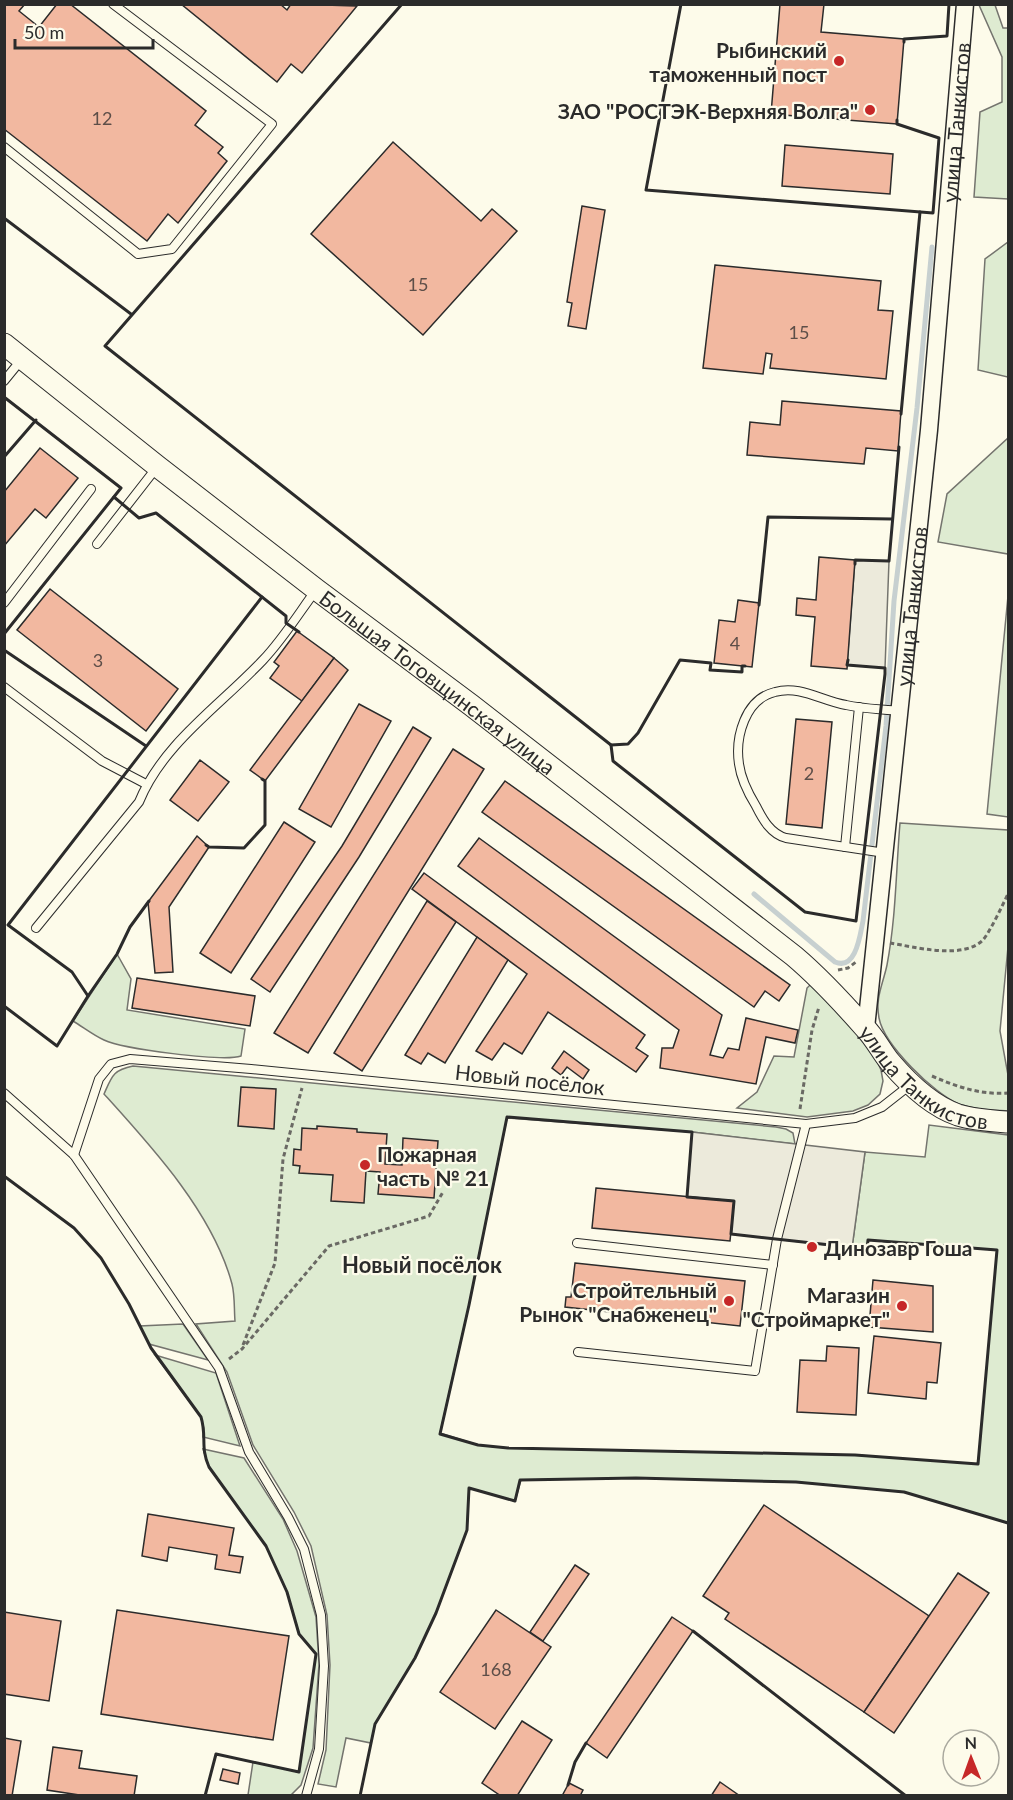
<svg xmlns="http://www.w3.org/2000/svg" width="1013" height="1800" font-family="Lato,sans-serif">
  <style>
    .green { fill: #deebd1; stroke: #74746e; stroke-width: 1.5 }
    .parking { fill: #eceadb; stroke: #74746e; stroke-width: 1.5 }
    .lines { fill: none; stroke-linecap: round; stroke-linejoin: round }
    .stream { stroke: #c7d0d0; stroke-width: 5 }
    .building { fill: #f2b8a0; stroke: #2b2b2b; stroke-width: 1.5 }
    .service-casing { stroke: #2b2b2b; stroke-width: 10 }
    .minor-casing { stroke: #2b2b2b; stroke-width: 19 }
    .tertiary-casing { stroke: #2b2b2b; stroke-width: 23 }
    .path { stroke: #6a6964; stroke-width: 3; stroke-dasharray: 4.5 3; stroke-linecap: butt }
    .service { stroke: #fdfbea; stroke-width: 8 }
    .minor { stroke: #fdfbea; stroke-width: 16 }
    .tertiary { stroke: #fdfbea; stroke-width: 21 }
    .wall { stroke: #2b2b2b; stroke-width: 3 }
    .poi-dot { fill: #c62828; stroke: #fdfbea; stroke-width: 2 }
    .labels { text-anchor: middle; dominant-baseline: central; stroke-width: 4.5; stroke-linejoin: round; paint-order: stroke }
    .number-label { font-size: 18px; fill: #5d4e48 }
    .poi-label { font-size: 21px; font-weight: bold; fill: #2b2b2b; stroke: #fdfbea; text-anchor: end }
    .street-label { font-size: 21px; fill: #2b2b2b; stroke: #fdfbea }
    .neighbourhood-label { font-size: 22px; font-weight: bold; fill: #2b2b2b; stroke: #fdfbea }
  </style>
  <rect width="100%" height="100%" fill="#fdfbea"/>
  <g class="green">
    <path d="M979,5H995L1003,28H1008V199L974,197L980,112L1002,102V57Z"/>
    <path d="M1008,242V395V377L978,370L985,259Z"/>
    <path d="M1008,438V554L938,542L947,494Z"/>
    <path d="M1008,596V817L987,814Z"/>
    <path d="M900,823L1008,830V947L1000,1031L1008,1075V1111C992,1110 975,1110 959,1104C934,1094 884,1045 879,1018C875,998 883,984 887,965C896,918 896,870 900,823Z"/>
    <path d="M117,954L131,979L127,1010L245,1029L241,1056C223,1062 123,1049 104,1040C93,1035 83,1027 73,1021Z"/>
    <path d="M814,981L874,1054L881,1070L883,1081L880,1094L868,1105L853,1111L807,1117L737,1108L757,1092L774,1056L794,1057L807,988Z"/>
    <path d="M133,1066L776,1127L786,1129L793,1133L795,1144L692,1132L507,1118L469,1305L440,1433L478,1445L508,1448L855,1455L978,1464L997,1250L868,1240L867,1249L852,1248L865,1152L925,1157L929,1125L1008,1135V1523L904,1492L796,1482L636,1478L521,1480L515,1501L469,1488L467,1530L436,1613L415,1658L375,1724L371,1743L346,1738L336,1787L318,1784L326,1750L330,1665L327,1615L311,1546L294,1512L253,1445L227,1372L196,1324L235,1321C234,1309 235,1296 232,1284C213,1213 152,1147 104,1094C112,1076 113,1070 133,1066Z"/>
    <path d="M183,1324L208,1360L149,1344L140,1326Z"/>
    <path d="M155,1355L216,1373L240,1446L203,1437L204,1429L201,1417Z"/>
    <path d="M203,1449L244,1458L283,1519L297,1551L316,1617L319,1664L313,1748L301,1785L291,1795H248L253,1762L299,1772L316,1654L299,1634L287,1592L266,1546L209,1467Z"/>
  </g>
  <g class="parking">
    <path d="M855,560L889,561L885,668L847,665Z"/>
    <path d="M692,1132L865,1152L852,1248L731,1234L734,1201L687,1197Z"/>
  </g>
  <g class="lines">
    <path class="stream" d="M754,894L835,962C856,971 860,935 863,921L886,726L894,601L917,408L932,247"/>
  </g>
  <g class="building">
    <path d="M4,4H25L19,11L39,27L57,4H70L206,111L195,125L223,147L218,153L227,161L178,223L168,214L147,241L4,129Z"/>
    <path d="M181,4H280L287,10L291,4L357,6L302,73L291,64L277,82Z"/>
    <path d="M780,4H824L821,32L904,39L897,124L771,114Z"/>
    <path d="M393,142L481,221L492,209L517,231L423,335L311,234Z"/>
    <path d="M785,145L893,154L890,194L782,186Z"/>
    <path d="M582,206L605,210L586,329L568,326L572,303L567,302Z"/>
    <path d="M715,265L881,281L878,310L893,311L886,379L770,368L772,354L766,353L763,374L703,368Z"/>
    <path d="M782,401L901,411L898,451L866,448L864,464L747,455L750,422L780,425Z"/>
    <path d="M40,448L78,478L46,518L35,509L4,546V492Z"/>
    <path d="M819,557L855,560L847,669L811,666L815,617L796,615L797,598L816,600Z"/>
    <path d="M50,589L178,689L146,731L17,630Z"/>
    <path d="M738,600L759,603L752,667L714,663L719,620L735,622Z"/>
    <path d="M297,631L334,658L302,701L270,678L279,666L274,662Z"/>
    <path d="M334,658L348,670L265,781L250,770Z"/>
    <path d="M359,704L391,721L331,827L299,809Z"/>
    <path d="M796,719L832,722L822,828L786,824Z"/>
    <path d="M413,727L431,738L359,857L270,992L251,979L342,846Z"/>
    <path d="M453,749L484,769L308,1053L274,1033Z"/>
    <path d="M200,760L229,782L198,821L170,800Z"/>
    <path d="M505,781L790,985L779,1001L765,991L754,1007L482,812Z"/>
    <path d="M284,822L315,842L231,973L200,953Z"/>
    <path d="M197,836L209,847L169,907L173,972L155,973L148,902Z"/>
    <path d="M479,838L722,1015L710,1055L723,1058L728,1048L739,1050L746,1018L798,1030L795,1043L766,1037L756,1084L660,1068L662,1048H673L679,1030L458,866Z"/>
    <path d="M424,873L645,1035L636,1048L648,1056L636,1072L548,1012L522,1054L504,1043L492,1060L476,1051L527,974L412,889Z"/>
    <path d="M427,901L456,922L362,1071L334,1053Z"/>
    <path d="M477,937L508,960L445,1063L428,1053L421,1064L405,1055Z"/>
    <path d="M137,978L255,996L250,1026L132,1008Z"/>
    <path d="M564,1051L589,1070L583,1079L567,1067L561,1075L552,1068Z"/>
    <path d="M241,1087L276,1089L274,1129L238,1126Z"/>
    <path d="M317,1126L357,1129V1132L387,1134L385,1164L402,1165L403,1138L438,1141L434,1198L378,1194L380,1172L366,1171L364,1203L331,1201L333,1175L299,1173L300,1166L293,1165L294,1149L301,1150L302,1128L317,1129Z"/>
    <path d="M596,1188L734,1201L730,1241L592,1228Z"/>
    <path d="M575,1263L745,1281L740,1326L565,1307L566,1297H571Z"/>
    <path d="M873,1280L933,1286V1332L869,1327Z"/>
    <path d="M874,1336L941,1343L937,1383L927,1382L926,1399L868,1393Z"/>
    <path d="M827,1346L859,1348L856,1415L797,1412L800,1360L826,1361Z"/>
    <path d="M764,1505L929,1616L864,1712L725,1619L729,1613L703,1596Z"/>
    <path d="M148,1514L234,1528L229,1555L243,1557L240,1573L215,1569L217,1555L169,1547L167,1561L142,1556Z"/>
    <path d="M575,1565L589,1574L543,1641L530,1632Z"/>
    <path d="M958,1573L989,1593L894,1733L864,1712Z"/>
    <path d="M117,1610L289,1636L273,1740L101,1714Z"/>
    <path d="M496,1610L551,1647L495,1729L440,1692Z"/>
    <path d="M4,1612L61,1621L49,1701L4,1694Z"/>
    <path d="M672,1617L693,1631L607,1758L586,1743Z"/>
    <path d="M522,1721L552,1740L517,1796H501L482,1783Z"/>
    <path d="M4,1738L21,1741L12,1796H4Z"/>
    <path d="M53,1747L82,1751L79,1768L137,1776L134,1796H86L47,1790Z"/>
    <path d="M223,1769L240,1773L238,1784L220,1780Z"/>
    <path d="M720,1782L740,1796H711Z"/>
    <path d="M569,1783L583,1790L580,1796H562Z"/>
  </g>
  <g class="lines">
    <defs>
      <g id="service">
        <path d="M4,147L138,254L172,249L272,124L113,4"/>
        <path d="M4,381L22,359"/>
        <path d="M97,544L157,467"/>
        <path d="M4,603L91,489"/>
        <path d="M4,687L102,761L146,784"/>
        <path d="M845,847L859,707"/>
        <path d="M885,853L786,838C771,834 763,820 756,806C748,793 741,779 739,764C735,737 745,699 775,692C800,685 822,701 846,705C863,709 882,709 900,711"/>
        <path d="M36,928L139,802C163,743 221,705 263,660C283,639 299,613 316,590"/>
        <path d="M4,1093L74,1155L219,1368L249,1452L288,1517L304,1549L321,1615L324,1666L319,1749L306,1796"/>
        <path d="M74,1155L99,1079L111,1064L130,1059L251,1069L806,1124L855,1118L882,1107L910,1085"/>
        <path d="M577,1243L773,1265"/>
        <path d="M578,1352L755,1371L777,1239L806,1124"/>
      </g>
      <g id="minor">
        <path id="s1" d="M866,1028L929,430L965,4"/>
      </g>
      <g id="tertiary">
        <path id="s2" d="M4,344L157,466L317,590L471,705L794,956C820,978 843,1003 865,1028C875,1038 881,1051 890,1062C907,1082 932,1106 958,1115C974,1120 992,1121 1008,1122"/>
      </g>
    </defs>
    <use href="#service" class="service-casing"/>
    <use href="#minor" class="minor-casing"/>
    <use href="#tertiary" class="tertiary-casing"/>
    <g class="path">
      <path d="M890,943C915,947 963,960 983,940C991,930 1002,906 1008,894"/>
      <path d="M838,970L848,968L856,962"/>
      <path d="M932,1076C957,1087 981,1095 1008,1093"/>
      <path d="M800,1109L812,1030L819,1007"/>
      <path d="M243,1345L275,1263L283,1159L302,1088"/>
      <path d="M229,1359L242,1349L329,1246L429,1216L443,1192"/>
    </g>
    <use href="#service" class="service"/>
    <use href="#minor" class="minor"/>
    <use href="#tertiary" class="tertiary"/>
    <g class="wall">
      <path d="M402,4L105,346L611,745L628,744L638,733L680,660L711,663L710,670L742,672V666H745"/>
      <path d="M681,4L646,190L933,213L939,138L897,124V120"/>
      <path d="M904,42V39L947,36L949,4"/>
      <path d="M4,218L131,314"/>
      <path d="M4,397L121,488L4,634"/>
      <path d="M901,414L920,212"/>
      <path d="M4,457L36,420"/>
      <path d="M114,497L139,518L156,513L286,616V623L299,632"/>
      <path d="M855,564V560L889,561L899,447"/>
      <path d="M759,605L768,517L892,519"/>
      <path d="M4,650L146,746"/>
      <path d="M611,745L613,761L805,912L856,921L885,674V668L847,665L848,660"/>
      <path d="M206,845L209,847L244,848L265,825V781L262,779"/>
      <path d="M88,996L72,972L8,925L262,597"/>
      <path d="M4,1006L57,1046L88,996L117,954L130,927L149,901"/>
      <path d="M507,1117L692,1132L687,1197L734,1201L731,1234L867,1249L868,1240L997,1250L978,1464L855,1455L508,1448L478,1445L440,1434L469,1305Z"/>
      <path d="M4,1176L74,1228L101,1258L129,1304L151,1348L201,1417C207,1437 200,1447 209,1467L266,1546L287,1592L299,1634L316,1654L299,1772L216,1754L205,1796"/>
      <path d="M693,1631L906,1796"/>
      <path d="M568,1785L575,1762L586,1743"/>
      <path d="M360,1796L375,1724L415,1658L436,1613L467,1530L469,1488L515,1501L520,1480L636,1478L796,1482L904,1492L1008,1523"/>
    </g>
  </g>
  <g class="poi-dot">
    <circle cx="839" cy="61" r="6"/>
    <circle cx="870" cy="110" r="6"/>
    <circle cx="365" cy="1165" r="6"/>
    <circle cx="812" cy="1247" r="6"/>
    <circle cx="729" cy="1301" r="6"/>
    <circle cx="902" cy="1306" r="6"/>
  </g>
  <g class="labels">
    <g class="number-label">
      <text x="102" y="118">12</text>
      <text x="418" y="284">15</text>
      <text x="799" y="332">15</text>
      <text x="735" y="643">4</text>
      <text x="98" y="660">3</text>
      <text x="809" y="773">2</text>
      <text x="496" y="1669">168</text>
    </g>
    <g class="poi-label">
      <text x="827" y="49">Рыбинский<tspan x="827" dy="24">таможенный пост</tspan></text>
      <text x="858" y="110">ЗАО "РОСТЭК-Верхняя Волга"</text>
      <text x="377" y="1153" text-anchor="start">Пожарная<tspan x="377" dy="24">часть № 21</tspan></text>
      <text x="824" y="1247" text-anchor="start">Динозавр Гоша</text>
      <text x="717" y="1289">Стройтельный<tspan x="717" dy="24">Рынок "Снабженец"</tspan></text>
      <text x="890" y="1294">Магазин<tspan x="890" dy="24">"Строймаркет"</tspan></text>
    </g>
    <g class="street-label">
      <text stroke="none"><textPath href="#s1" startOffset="910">улица Танкистов</textPath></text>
      <text stroke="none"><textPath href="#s1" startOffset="424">улица Танкистов</textPath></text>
      <text stroke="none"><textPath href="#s2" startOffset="550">Большая Тоговщинская улица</textPath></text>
      <text stroke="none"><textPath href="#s2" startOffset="1180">улица Танкистов</textPath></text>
      <text transform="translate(530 1079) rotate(6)">Новый посёлок</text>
    </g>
    <g class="neighbourhood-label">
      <text x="422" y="1264">Новый посёлок</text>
    </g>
  </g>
  <rect width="1013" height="1800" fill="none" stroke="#2b2b2b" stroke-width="12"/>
  <g transform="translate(971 1758) rotate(359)"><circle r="28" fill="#fdfbea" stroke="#a9a89e" stroke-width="1.5"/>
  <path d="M0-4.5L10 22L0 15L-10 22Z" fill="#c62828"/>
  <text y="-9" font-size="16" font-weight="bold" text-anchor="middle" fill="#2b2b2b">N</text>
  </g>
  <path d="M15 39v9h138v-9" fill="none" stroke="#2b2b2b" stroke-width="3"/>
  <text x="24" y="39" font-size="18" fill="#2b2b2b" stroke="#fdfbea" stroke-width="4.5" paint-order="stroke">50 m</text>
</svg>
